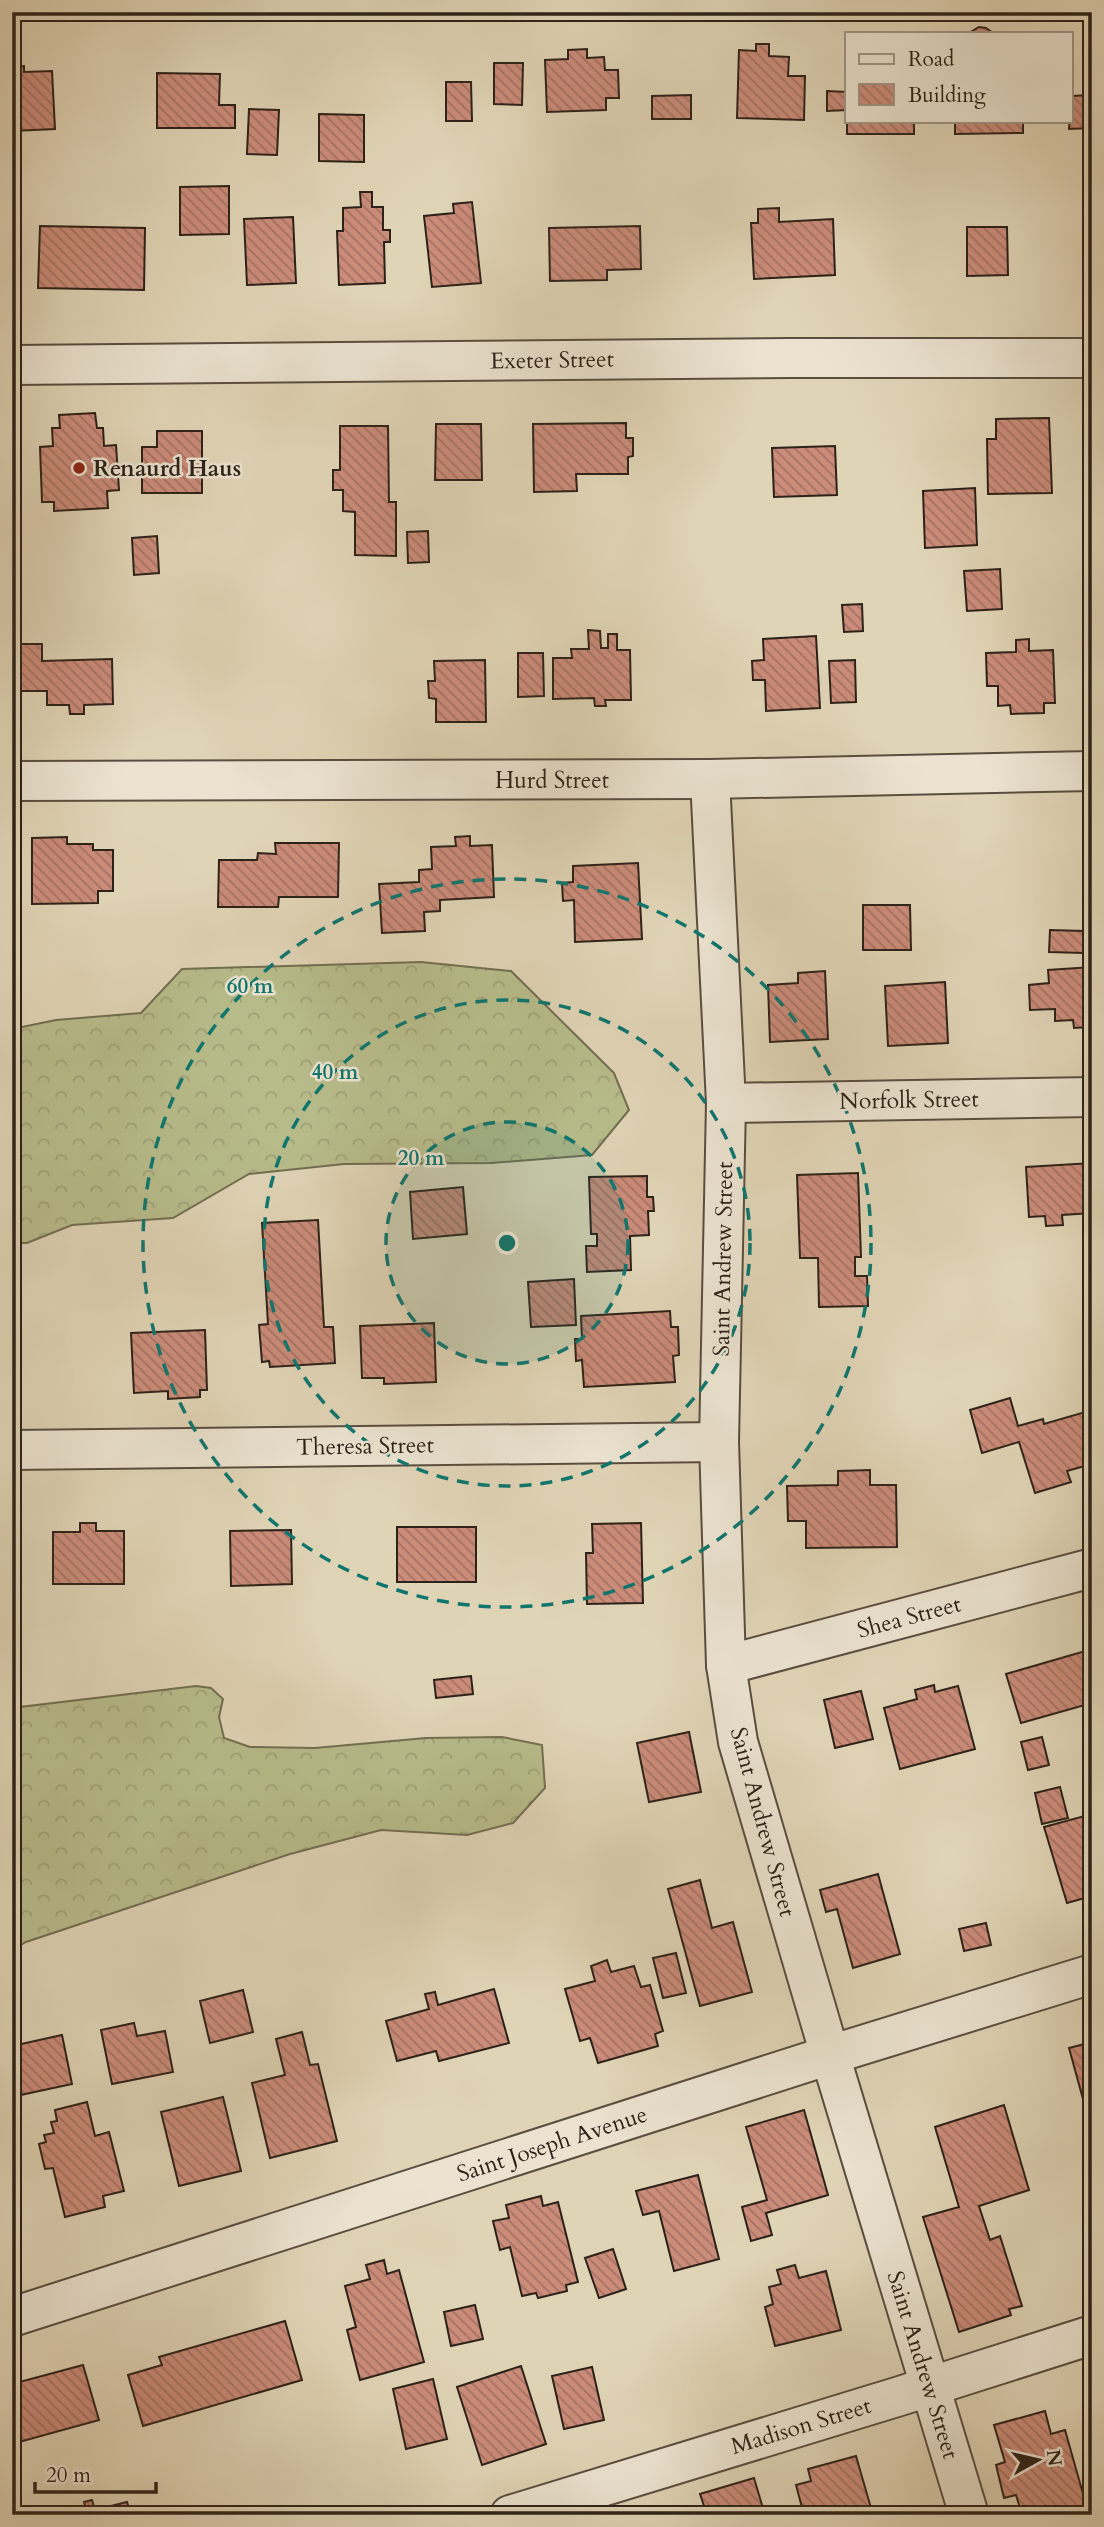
<svg xmlns="http://www.w3.org/2000/svg" width="1104" height="2527" font-family="Cardo,serif">
  <style>
    .forest { fill: url(#forest-crowns); stroke: #726e52; stroke-width: 2 }
    .building { fill: url(#building-back-hatch); stroke: #2d2219; stroke-width: 2 }
    .lines { fill: none; stroke-linecap: round; stroke-linejoin: round }
    .minor-casing { stroke: #5a4e40; stroke-width: 42 }
    .tertiary-casing { stroke: #5a4e40; stroke-width: 42 }
    .minor { stroke: #ebe3d0; stroke-width: 38 }
    .tertiary { stroke: #ebe3d0; stroke-width: 38 }
    .ring { fill: none; stroke: #0f766e; stroke-width: 3.5; stroke-dasharray: 12 9 }
    .poi-dot { fill: #8f2418; stroke: #ebe3d0; stroke-width: 2.5 }
    .labels { text-anchor: middle; dominant-baseline: central; stroke-width: 5; stroke-linejoin: round; paint-order: stroke }
    .street-label { font-size: 23px; fill: #2d2219; stroke: #ebe3d0 }
    .poi-label { font-size: 23px; font-weight: bold; fill: #2d2219; stroke: #ebe3d0; text-anchor: start }
    .centre { fill: #0f766e; stroke: #ebe3d0; stroke-width: 3.5 }
    .ring-label { font-size: 21px; text-anchor: middle; font-weight: bold; fill: #0f766e; stroke: #ebe3d0; stroke-width: 5; stroke-linejoin: round; paint-order: stroke }
  </style>
  <defs>
    <pattern id="forest-crowns" width="20" height="18" patternUnits="userSpaceOnUse" patternTransform="scale(1.75)"><rect width="20" height="18" fill="#b7bb8a"/><path d="M2 6a3 3 0 1 1 6 0M12 15a3 3 0 1 1 6 0" fill="none" stroke="#9ea076"/></pattern>
    <pattern id="building-back-hatch" width="6" height="6" patternUnits="userSpaceOnUse" patternTransform="scale(1.75)"><rect width="6" height="6" fill="#cb8c7a"/><path d="M-1 5l2 2M0 0l6 6M5-1l2 2" fill="none" stroke="#a57263"/></pattern>
  </defs>
  <rect width="100%" height="100%" fill="#e0d4b6"/>
  <filter id="stains"><feTurbulence type="fractalNoise" baseFrequency=".00286" numOctaves="4"/><feColorMatrix values="0 0 0 0 .2 0 0 0 0 .09 0 0 0 0 .02 0 0 0 .5 -.17"/></filter>
  <radialGradient id="worn" r=".72"><stop offset=".6" stop-color="#630" stop-opacity="0"/><stop offset="1" stop-color="#630" stop-opacity=".3"/></radialGradient>
  <g class="forest">
    <path d="M421,962L511,971L614,1073L629,1110L592,1155L491,1163L344,1164L249,1174L173,1218L72,1225L27,1243H12V1029L56,1020L141,1013L182,969Z"/>
    <path d="M196,1686L211,1688L223,1699L219,1717L224,1738L250,1747L315,1748L426,1738L502,1737L542,1745L545,1788L513,1823L467,1835L381,1830L290,1854L26,1942L12,1950V1708Z"/>
  </g>
  <g class="building">
    <path d="M979,27L986,28L993,33H969Z"/>
    <path d="M756,44H769V56L789,57L788,76H805L804,120L737,118L739,50L756,51Z"/>
    <path d="M587,49V58L604,57L605,70H618L619,98H606V110L547,112L545,60L568,59V50Z"/>
    <path d="M494,63H523L522,105L494,104Z"/>
    <path d="M24,66V72L52,71L55,129L12,131L13,67Z"/>
    <path d="M157,73L220,74L219,105H235V128H157Z"/>
    <path d="M446,82H471L472,121H446Z"/>
    <path d="M827,91L847,92V110L827,111Z"/>
    <path d="M691,95V119H652V96Z"/>
    <path d="M1092,95V128L1069,129L1071,96Z"/>
    <path d="M249,109L279,110L277,155L247,154Z"/>
    <path d="M319,114L364,115V162L319,161Z"/>
    <rect x="847" y="121" width="67" height="13"/>
    <path d="M955,121H1023V133L955,134Z"/>
    <path d="M229,186V234L180,235V187Z"/>
    <path d="M360,192H372V207H383V230H390V242H384L385,283L339,285L337,231H343V208L361,207Z"/>
    <path d="M472,202L481,283L432,287L424,216L454,213L453,204Z"/>
    <path d="M779,208V222L833,219L835,275L754,279L751,223H758V209Z"/>
    <path d="M293,217L296,283L247,285L244,219Z"/>
    <path d="M40,226L145,228L144,290L38,288Z"/>
    <path d="M640,226L641,269L607,270V280L550,281L549,228Z"/>
    <path d="M967,227H1007L1008,275L967,276Z"/>
    <path d="M95,413L97,428H103L104,446L116,445L119,490L107,491L108,508L54,511V502H42L40,447L53,446L52,428H60L59,415Z"/>
    <path d="M1049,418L1052,493L988,494L987,439H996V419Z"/>
    <path d="M626,423V438H633V456L628,457V474H576L577,491L534,492L533,424Z"/>
    <path d="M436,424H481L482,480H435Z"/>
    <path d="M340,426H388L389,502H396V556L355,555V512L343,511V490H333V470H340Z"/>
    <path d="M157,431H202V493H142V447H157Z"/>
    <path d="M835,446L837,495L774,497L772,448Z"/>
    <path d="M975,488L977,545L925,548L923,491Z"/>
    <path d="M12,490H17L18,512H12Z"/>
    <path d="M428,531L429,562L408,563L407,532Z"/>
    <path d="M157,536L159,573L134,575L132,538Z"/>
    <path d="M1000,569L1002,609L967,611L964,571Z"/>
    <path d="M862,604L863,631L844,632L842,605Z"/>
    <path d="M588,630L600,631L601,648H608V634H617V650H630L631,700H605L606,706H595L594,698L553,699V658H572L571,649H589Z"/>
    <path d="M816,636L820,708L766,711L765,680H753L752,661L764,660L763,639Z"/>
    <path d="M1029,639V651L1053,650L1055,703H1044V713L1011,714L1010,705L998,706V686H987L986,653L1016,652V640Z"/>
    <path d="M13,644H42V661L112,659L113,704L84,705V714H70L69,705H47V691H14Z"/>
    <path d="M518,653H543L544,696L518,697Z"/>
    <path d="M485,660L486,722H436V699L429,698L428,681H435L434,661Z"/>
    <path d="M855,660L856,702L831,703L829,661Z"/>
    <path d="M470,836V846L492,845L494,897L440,900V911L424,912L425,931L382,933L379,884L419,882V870L432,869L431,847L456,846L455,837Z"/>
    <path d="M67,837V844H93V850H113V891H98V903L32,904V838Z"/>
    <path d="M275,843H339L338,897H279L278,907H218L219,860H257L258,853L276,854Z"/>
    <path d="M638,863L642,939L575,942L574,900L563,901L562,883L573,882V866Z"/>
    <path d="M863,905H910L911,950H863Z"/>
    <path d="M1050,930L1084,931L1083,953L1049,952Z"/>
    <path d="M1092,967L1090,1027L1074,1028L1073,1020L1055,1021V1009L1030,1010L1029,985L1049,983L1048,970Z"/>
    <path d="M825,971L828,1039L770,1042L768,985L798,983V973Z"/>
    <path d="M945,982L948,1043L888,1046L885,986Z"/>
    <path d="M1092,1163V1213L1062,1215L1063,1225L1046,1226L1045,1216L1029,1217L1026,1167Z"/>
    <path d="M858,1173L861,1257H855V1276H867L868,1306L819,1307L818,1258H800L797,1175Z"/>
    <path d="M647,1176V1197H653L654,1211H648L649,1235L630,1236L631,1270L587,1272L586,1246H597V1234H591L589,1177Z"/>
    <path d="M463,1187L467,1234L413,1239L410,1192Z"/>
    <path d="M318,1220L324,1327H333L335,1363L270,1367L269,1361L262,1362L259,1325L268,1324L262,1223Z"/>
    <path d="M574,1279L576,1325L531,1327L528,1282Z"/>
    <path d="M670,1311L671,1327H678L679,1355L673,1356L675,1382L584,1387L582,1360L576,1361L575,1339H582L581,1316Z"/>
    <path d="M434,1323L436,1382L384,1384V1378H362L360,1326Z"/>
    <path d="M205,1330L207,1390H200V1397L168,1399V1391L134,1393L131,1333Z"/>
    <path d="M1010,1398L1018,1426L1043,1419L1044,1424L1092,1410V1464L1067,1471L1071,1482L1035,1493L1019,1442L982,1453L970,1410Z"/>
    <path d="M870,1470V1485H896L897,1547L806,1548V1521H788L787,1486L838,1485V1471Z"/>
    <path d="M80,1523H96V1531H124V1584H53V1532H80Z"/>
    <path d="M641,1523L643,1603L587,1604L586,1553H593L592,1524Z"/>
    <rect x="397" y="1527" width="79" height="55"/>
    <path d="M291,1530L292,1584L231,1586L230,1531Z"/>
    <path d="M1089,1650L1092,1655V1703L1021,1723L1006,1674Z"/>
    <path d="M471,1676L473,1694L436,1698L434,1680Z"/>
    <path d="M934,1685L935,1692L958,1686L975,1749L900,1769L884,1708L917,1699L915,1690Z"/>
    <path d="M861,1691L873,1739L835,1748L824,1700Z"/>
    <path d="M689,1732L701,1792L649,1802L637,1743Z"/>
    <path d="M1042,1737L1049,1765L1028,1770L1021,1742Z"/>
    <path d="M1060,1787L1068,1818L1042,1824L1035,1793Z"/>
    <path d="M1092,1814V1896L1067,1903L1044,1827Z"/>
    <path d="M878,1874L900,1954L853,1968L837,1909L826,1912L820,1890Z"/>
    <path d="M700,1880L712,1928L733,1922L752,1992L700,2006L668,1889Z"/>
    <path d="M986,1923L991,1945L964,1951L959,1929Z"/>
    <path d="M676,1953L686,1993L663,1998L653,1958Z"/>
    <path d="M607,1960L611,1972L634,1966L641,1987L650,1985L663,2031L655,2034L658,2046L598,2063L590,2038L580,2041L565,1989L595,1981L591,1966Z"/>
    <path d="M494,1989L509,2043L439,2061L436,2051L397,2061L386,2021L429,2009L425,1994L435,1992L438,2005Z"/>
    <path d="M243,1990L253,2032L210,2043L200,2001Z"/>
    <path d="M134,2023L137,2036L165,2031L173,2072L112,2084L101,2030Z"/>
    <path d="M302,2032L310,2065L318,2064L337,2141L270,2158L252,2083L285,2075L276,2039Z"/>
    <path d="M62,2035L72,2084L16,2096L12,2076V2046Z"/>
    <path d="M1092,2042V2097L1083,2099L1069,2048Z"/>
    <path d="M223,2097L241,2171L179,2186L161,2112Z"/>
    <path d="M87,2102L95,2136L109,2132L124,2191L103,2196L105,2207L65,2217L53,2168L45,2169L39,2144L46,2142L44,2135L54,2133L51,2122L57,2121L55,2110Z"/>
    <path d="M1004,2105L1029,2190L979,2206L990,2240L1000,2236L1022,2306L1009,2309L1011,2315L959,2332L923,2217L959,2207L935,2127Z"/>
    <path d="M804,2110L828,2195L766,2213L772,2235L751,2241L742,2207L767,2200L746,2127Z"/>
    <path d="M698,2175L719,2259L674,2271L659,2211L643,2215L636,2191Z"/>
    <path d="M541,2196L543,2206L558,2202L578,2282L566,2285L567,2291L538,2298L536,2293L522,2296L510,2247L500,2250L493,2221L509,2218L506,2205Z"/>
    <path d="M613,2249L626,2289L599,2298L585,2258Z"/>
    <path d="M384,2260L387,2274L399,2270L424,2362L360,2380L347,2330L356,2327L345,2286L370,2279L366,2265Z"/>
    <path d="M795,2265L799,2278L826,2271L841,2330L775,2346L765,2307L773,2304L769,2287L781,2284L777,2270Z"/>
    <path d="M475,2305L483,2339L451,2346L444,2312Z"/>
    <path d="M285,2321L302,2380L143,2426L128,2375L162,2365L159,2357Z"/>
    <path d="M83,2365L99,2420L12,2444V2384Z"/>
    <path d="M521,2366L546,2444L482,2465L457,2387Z"/>
    <path d="M592,2367L604,2420L564,2429L552,2376Z"/>
    <path d="M433,2379L447,2439L406,2449L393,2389Z"/>
    <path d="M1045,2411L1051,2434L1065,2430L1089,2515H1022L1016,2495L1004,2498L996,2465L1005,2462L994,2425Z"/>
    <path d="M856,2456L873,2515H804L796,2485L811,2481L808,2469Z"/>
    <path d="M754,2478L765,2515H707L700,2494Z"/>
    <path d="M92,2500L95,2510L127,2502L131,2515H81L87,2513L84,2502Z"/>
  </g>
  <g class="lines">
    <defs>
      <g id="minor">
        <path d="M12,365L789,358H1092"/>
        <path d="M710,779L726,1103L719,1442L726,1665L738,1742L830,2055L969,2515"/>
        <path d="M12,781L710,779L1092,771"/>
        <path d="M726,1103L1092,1097"/>
        <path d="M12,1450L719,1442"/>
        <path d="M726,1665L1092,1568"/>
        <path d="M510,2515L900,2396L1092,2335"/>
      </g>
      <path id="tertiary" d="M12,2317L830,2055L1092,1974"/>
    </defs>
    <use href="#minor" class="minor-casing"/>
    <use href="#tertiary" class="tertiary-casing"/>
    <use href="#minor" class="minor"/>
    <use href="#tertiary" class="tertiary"/>
  </g>
  <circle cx="507" cy="1243" r="121" fill="#0f766e" fill-opacity=".12"/>
  <g class="ring">
    <circle cx="507" cy="1243" r="121"/>
    <circle cx="507" cy="1243" r="243"/>
    <circle cx="507" cy="1243" r="364"/>
  </g>
  <circle class="poi-dot" cx="79" cy="468" r="7"/>
  <g class="labels">
    <g class="street-label">
      <text transform="translate(552 360) rotate(-1)">Exeter Street</text>
      <text x="552" y="780">Hurd Street</text>
      <text transform="translate(909 1100) rotate(-1)">Norfolk Street</text>
      <text transform="translate(723 1259) rotate(-89)">Saint Andrew Street</text>
      <text transform="translate(365 1446) rotate(-1)">Theresa Street</text>
      <text transform="translate(909 1617) rotate(-15)">Shea Street</text>
      <text transform="translate(763 1822) rotate(75)">Saint Andrew Street</text>
      <text transform="translate(552 2144) rotate(-18)">Saint Joseph Avenue</text>
      <text transform="translate(923 2365) rotate(73)">Saint Andrew Street</text>
      <text transform="translate(801 2426) rotate(-17)">Madison Street</text>
    </g>
    <g class="poi-label">
      <text x="93" y="468">Renaurd Haus</text>
    </g>
  </g>
  <circle cx="507" cy="1243" r="10" class="centre"/>
  <g class="ring-label">
    <text x="250" y="993">60 m</text>
    <text x="335" y="1079">40 m</text>
    <text x="421" y="1165">20 m</text>
  </g>
  <rect width="1104" height="2527" fill="none" stroke="#e0d4b6" stroke-width="42"/>
  <rect x="14" y="14" width="1076" height="2499" fill="none" stroke="#2d2219" stroke-width="3.5"/>
  <rect x="21" y="21" width="1062" height="2485" fill="none" stroke="#2d2219" stroke-width="2"/>
  <rect x="845" y="32" width="228" height="91" fill="#ebe3d0" stroke="#9f9687" stroke-width="2"/>
  <rect x="859" y="54" width="35" height="10" fill="#ebe3d0" stroke="#9f9687" stroke-width="2"/>
  <text x="908" y="66" font-size="21" fill="#2d2219">Road</text>
  <rect x="859" y="84" width="35" height="21" fill="url(#building-back-hatch)" stroke="#9f9687" stroke-width="2"/>
  <text x="908" y="102" font-size="21" fill="#2d2219">Building</text>
  <g transform="translate(1038 2460) rotate(82)" stroke="#ebe3d0" stroke-width="5" paint-order="stroke">
  <path d="M0-5L12 26L0 18L-12 26Z" fill="#2d2219"/>
  <text y="-10" font-size="19" font-weight="bold" text-anchor="middle" fill="#2d2219">N</text>
  </g>
  <path d="M35 2482v10h121v-10" fill="none" stroke="#2d2219" stroke-width="3.5"/>
  <text x="46" y="2482" font-size="21" fill="#2d2219" stroke="#ebe3d0" stroke-width="5" paint-order="stroke">20 m</text>
  <rect width="100%" height="100%" filter="url(#stains)"/>
  <rect width="100%" height="100%" fill="url(#worn)"/>
</svg>
